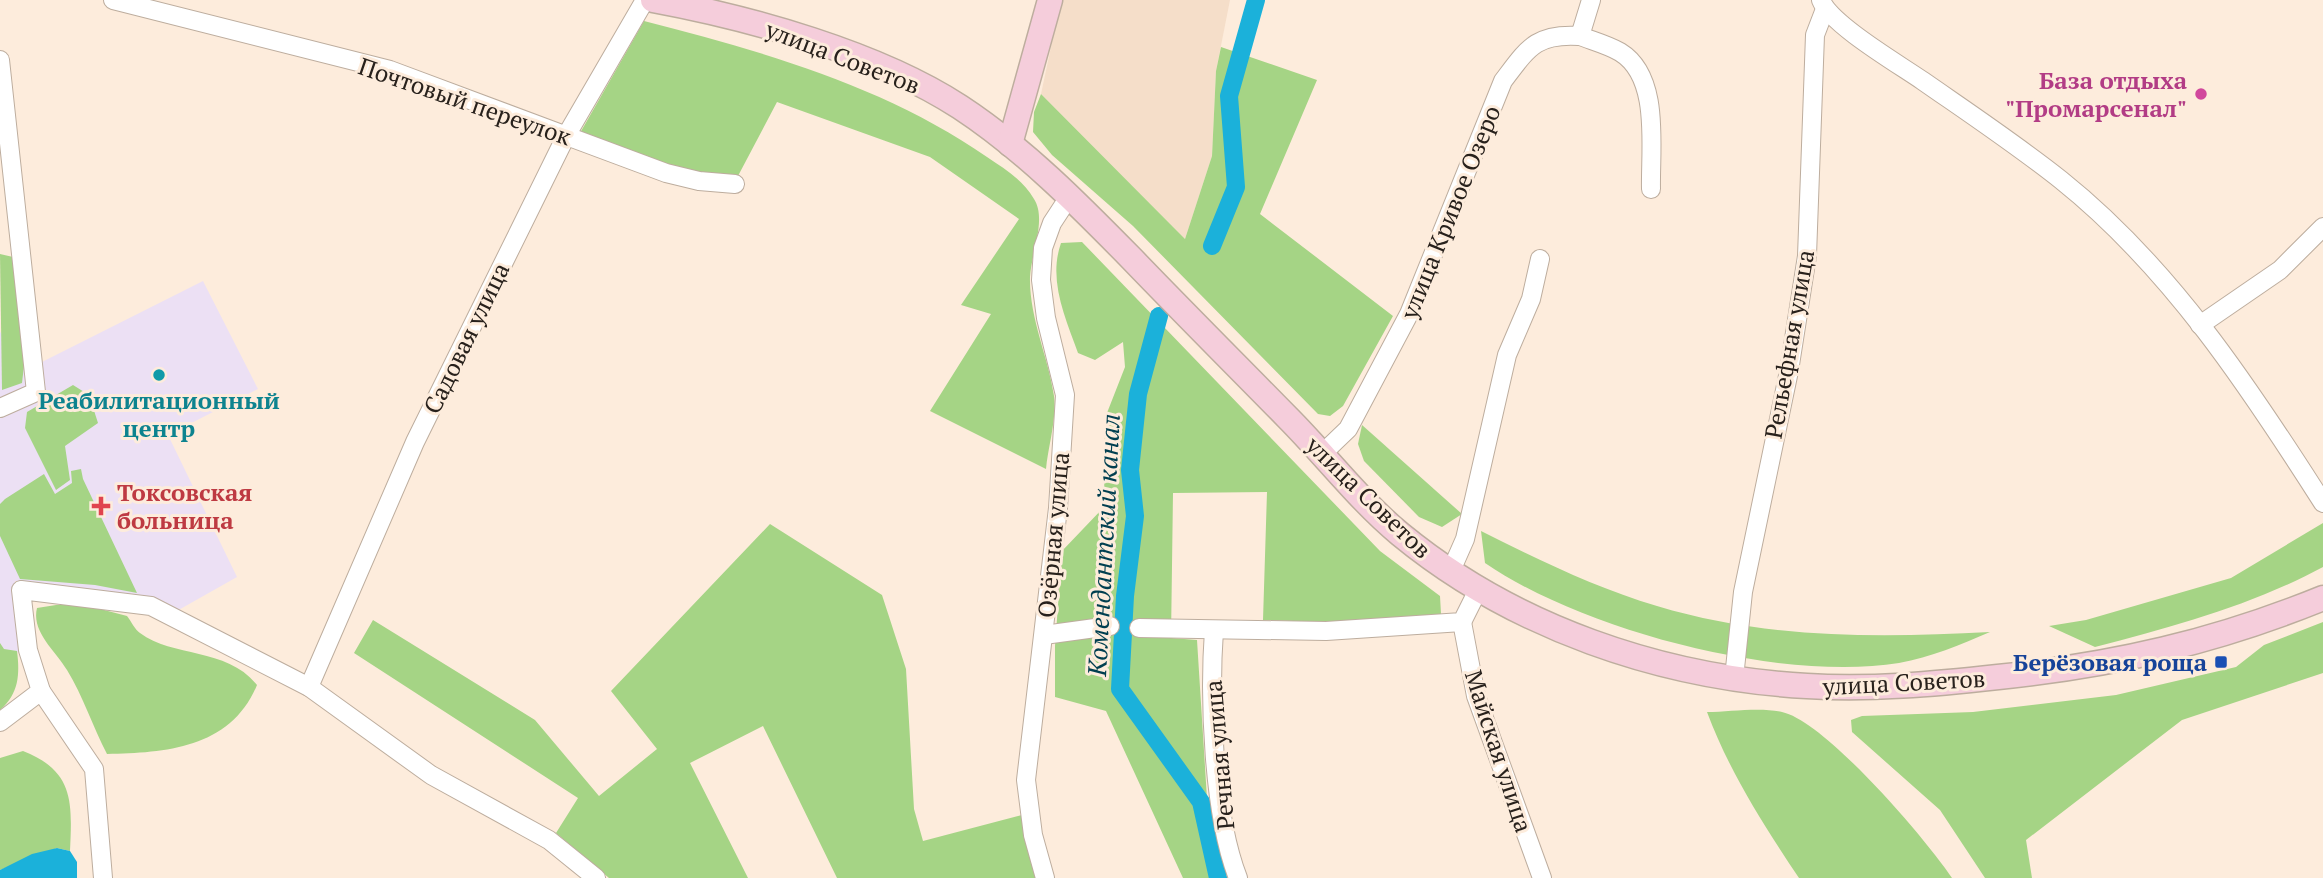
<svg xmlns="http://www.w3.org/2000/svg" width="2323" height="878" font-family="'PT Serif',serif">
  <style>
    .built { fill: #f5dec9 }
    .medical { fill: #ece0f4 }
    .green { fill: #a5d485 }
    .water { fill: #1bb1da }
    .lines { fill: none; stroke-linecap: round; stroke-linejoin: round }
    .canal { stroke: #1bb1da; stroke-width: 18 }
    .street-casing { stroke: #bdad9e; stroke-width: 20 }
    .secondary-casing { stroke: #bdad9e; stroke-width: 27 }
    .street { stroke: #fff; stroke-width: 18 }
    .secondary { stroke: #f5cddb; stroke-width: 24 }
    .hotel-dot { fill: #d1479c; stroke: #fdecdc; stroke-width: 2.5 }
    .culture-dot { fill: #0f9aa8; stroke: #fdecdc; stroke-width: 2.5 }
    .health-dot { fill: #e0444e; stroke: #fdecdc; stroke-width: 2.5 }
    .transit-dot { fill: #1a4fb4; stroke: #fdecdc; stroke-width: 2.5 }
    .labels { text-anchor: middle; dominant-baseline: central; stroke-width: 6; stroke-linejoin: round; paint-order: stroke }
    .street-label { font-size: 24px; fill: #28211c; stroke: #fdecdc }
    .hotel-label { font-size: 24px; font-weight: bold; fill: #b23c85; stroke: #fdecdc; text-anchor: end }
    .culture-label { font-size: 24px; font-weight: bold; fill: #0d838f; stroke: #fdecdc }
    .health-label { font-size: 24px; font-weight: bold; fill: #be3a42; stroke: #fdecdc; text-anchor: start }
    .transit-label { font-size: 24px; font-weight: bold; fill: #164399; stroke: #fdecdc; text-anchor: end }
    .water-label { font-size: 26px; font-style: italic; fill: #013f50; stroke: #fdecdc }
  </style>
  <rect width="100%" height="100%" fill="#fdecdc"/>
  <path class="built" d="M1061,0H1230L1216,71L1212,156L1185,239L1041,94Z"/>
  <path class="medical" d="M203,281L258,389L168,435L237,577L175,612L144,598L94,589L15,581L24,648L0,664V332L34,366Z"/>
  <g class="green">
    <path d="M644,21C762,51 887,87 987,157C1005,169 1023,180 1034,199C1047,219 1031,254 1030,277C1029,317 1048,356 1054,396C1057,418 1048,447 1046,469L930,411L991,314L961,305L1019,219L930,157L777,102L729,193C673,189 624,167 572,147Z"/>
    <path d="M1221,47L1317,80L1260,214L1393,316L1343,406L1330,416L1318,414L1133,226L1052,155L1033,132L1034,112L1041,94L1185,239L1212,156L1216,71Z"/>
    <path d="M1082,242L1380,551L1440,596L1441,614L1326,622L1263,620L1267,492L1173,493L1171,638L1197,640L1212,878H1183L1106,711L1055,697V646L1062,551L1104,507L1105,418L1125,367L1123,342L1095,360L1078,353C1065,317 1048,280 1061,243Z"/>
    <path d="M0,254L13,257L25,357L22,383L2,390Z"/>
    <path d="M73,385L89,395L98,423L65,446L70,480L56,490L25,428L27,412Z"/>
    <path d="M1362,425L1462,514L1442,527L1419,517L1364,461L1358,444Z"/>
    <path d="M81,469L83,479L137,593L95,585L20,579L0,536V504L5,499L44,474L55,494L72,483L71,471Z"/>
    <path d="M2323,523V567C2250,606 2175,626 2095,647L2049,626L2086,620L2231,578Z"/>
    <path d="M770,524L882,595L906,669L914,809L923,841L1026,814L1039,878H837L763,726L690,763L748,878H609L556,833L578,798L354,653L373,620L535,720L599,796L657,749L611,691Z"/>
    <path d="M1481,531C1539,560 1596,588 1657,606C1766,639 1878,638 1990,632C1960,645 1931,657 1899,663C1780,682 1584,631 1485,563Z"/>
    <path d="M56,605H85L127,616C131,621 135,630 140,633C173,658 227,647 257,685C231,748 166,753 107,754C93,727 83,696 67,670C56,651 31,632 37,608Z"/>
    <path d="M2323,622V673L2182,720L2026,840L2032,878H1985L1940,810L1852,732L1851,720L1862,716L1973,712L2116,695L2236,667L2264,645Z"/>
    <path d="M0,643L4,649L17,651C20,674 19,694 0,710Z"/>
    <path d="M1707,712C1730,712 1759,707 1782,712C1825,721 1926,839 1952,878H1799C1763,824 1730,773 1707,712Z"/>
    <path d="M23,751C75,771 72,804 70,851L57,848L0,870V758Z"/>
  </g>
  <path class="water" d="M57,848L70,851L77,862V878H0V870L32,854Z"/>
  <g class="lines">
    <g class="canal">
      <path d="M1212,246L1236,187L1229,96L1256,0"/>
      <path d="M1159,316L1138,394L1130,470L1135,516L1125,596L1120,689L1201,802L1218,878"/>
    </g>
    <defs>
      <g id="street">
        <path d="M113,0L390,70L666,173L699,181L735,184"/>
        <path d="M1821,0C1830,24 1900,65 1923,81C1969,113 2017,145 2061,180C2170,267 2249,387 2323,503"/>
        <path d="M1580,36C1593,41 1608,45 1620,52C1661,77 1650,148 1651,189"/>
        <path d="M0,60L36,392L0,408"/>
        <path d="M2200,325L2280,270L2323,227"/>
        <path d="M1323,453L1348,429L1409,314L1503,81C1528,48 1536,33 1580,36L1591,0"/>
        <path d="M1450,573L1465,539L1507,355L1531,299L1540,259"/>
        <path d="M1462,622L1476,696L1542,878"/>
        <path d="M1139,628L1326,631L1462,622L1478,590"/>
        <path d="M1214,630C1209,699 1213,814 1238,878"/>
        <path d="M1044,635L1110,626"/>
        <path d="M1734,678L1743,592L1789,371L1807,256L1815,35L1825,9"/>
        <path d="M309,687L415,442L566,136L645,0"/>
        <path d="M41,691L94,769L103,878"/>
        <path d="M0,722L41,691L28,650L21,590L151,606L309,687L431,775L549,840L596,878"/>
        <path d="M1045,878L1033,835L1026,780L1058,508L1065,395L1046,318L1041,280L1043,248L1052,223L1069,197"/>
      </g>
      <g id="secondary">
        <path d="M653,0C750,18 877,53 960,107C1024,149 1079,205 1132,259C1183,312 1235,364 1287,417C1325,455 1359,500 1400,534C1513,627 1661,678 1807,686C1870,690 1935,684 1998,677C2114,665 2215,642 2323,598"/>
        <path d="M1010,144L1050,0"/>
      </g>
    </defs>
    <use href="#street" class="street-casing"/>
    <use href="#secondary" class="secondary-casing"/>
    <use href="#street" class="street"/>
    <use href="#secondary" class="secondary"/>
  </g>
  <circle class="hotel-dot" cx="2201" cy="94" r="7"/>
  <circle class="culture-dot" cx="159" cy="375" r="7"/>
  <path class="health-dot" d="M97.5 495.5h7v7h7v7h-7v7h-7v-7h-7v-7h7z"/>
  <rect class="transit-dot" x="2214" y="655" width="14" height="14" rx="3.5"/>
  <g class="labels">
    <g class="street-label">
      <text transform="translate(843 57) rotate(21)">улица Советов</text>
      <text transform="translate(465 101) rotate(19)">Почтовый переулок</text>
      <text transform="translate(1450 212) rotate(-68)">улица Кривое Озеро</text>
      <text transform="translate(466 338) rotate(-64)">Садовая улица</text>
      <text transform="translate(1789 344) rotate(-80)">Рельефная улица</text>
      <text transform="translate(1369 497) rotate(44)">улица Советов</text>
      <text transform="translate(1053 535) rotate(-85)">Озёрная улица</text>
      <text transform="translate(1904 682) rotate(-3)">улица Советов</text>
      <text transform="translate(1499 751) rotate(72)">Майская улица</text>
      <text transform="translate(1219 755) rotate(-95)">Речная улица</text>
    </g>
    <g class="hotel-label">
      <text x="2187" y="80">База отдыха<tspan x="2187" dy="28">"Промарсенал"</tspan></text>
    </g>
    <g class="culture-label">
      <text x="159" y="400">Реабилитационный<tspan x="159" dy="28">центр</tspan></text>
    </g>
    <g class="health-label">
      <text x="117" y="492">Токсовская<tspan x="117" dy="28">больница</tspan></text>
    </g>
    <g class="transit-label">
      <text x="2207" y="662">Берёзовая роща</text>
    </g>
    <g class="water-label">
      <text transform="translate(1103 545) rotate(-87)">Комендантский канал</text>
    </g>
  </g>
</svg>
